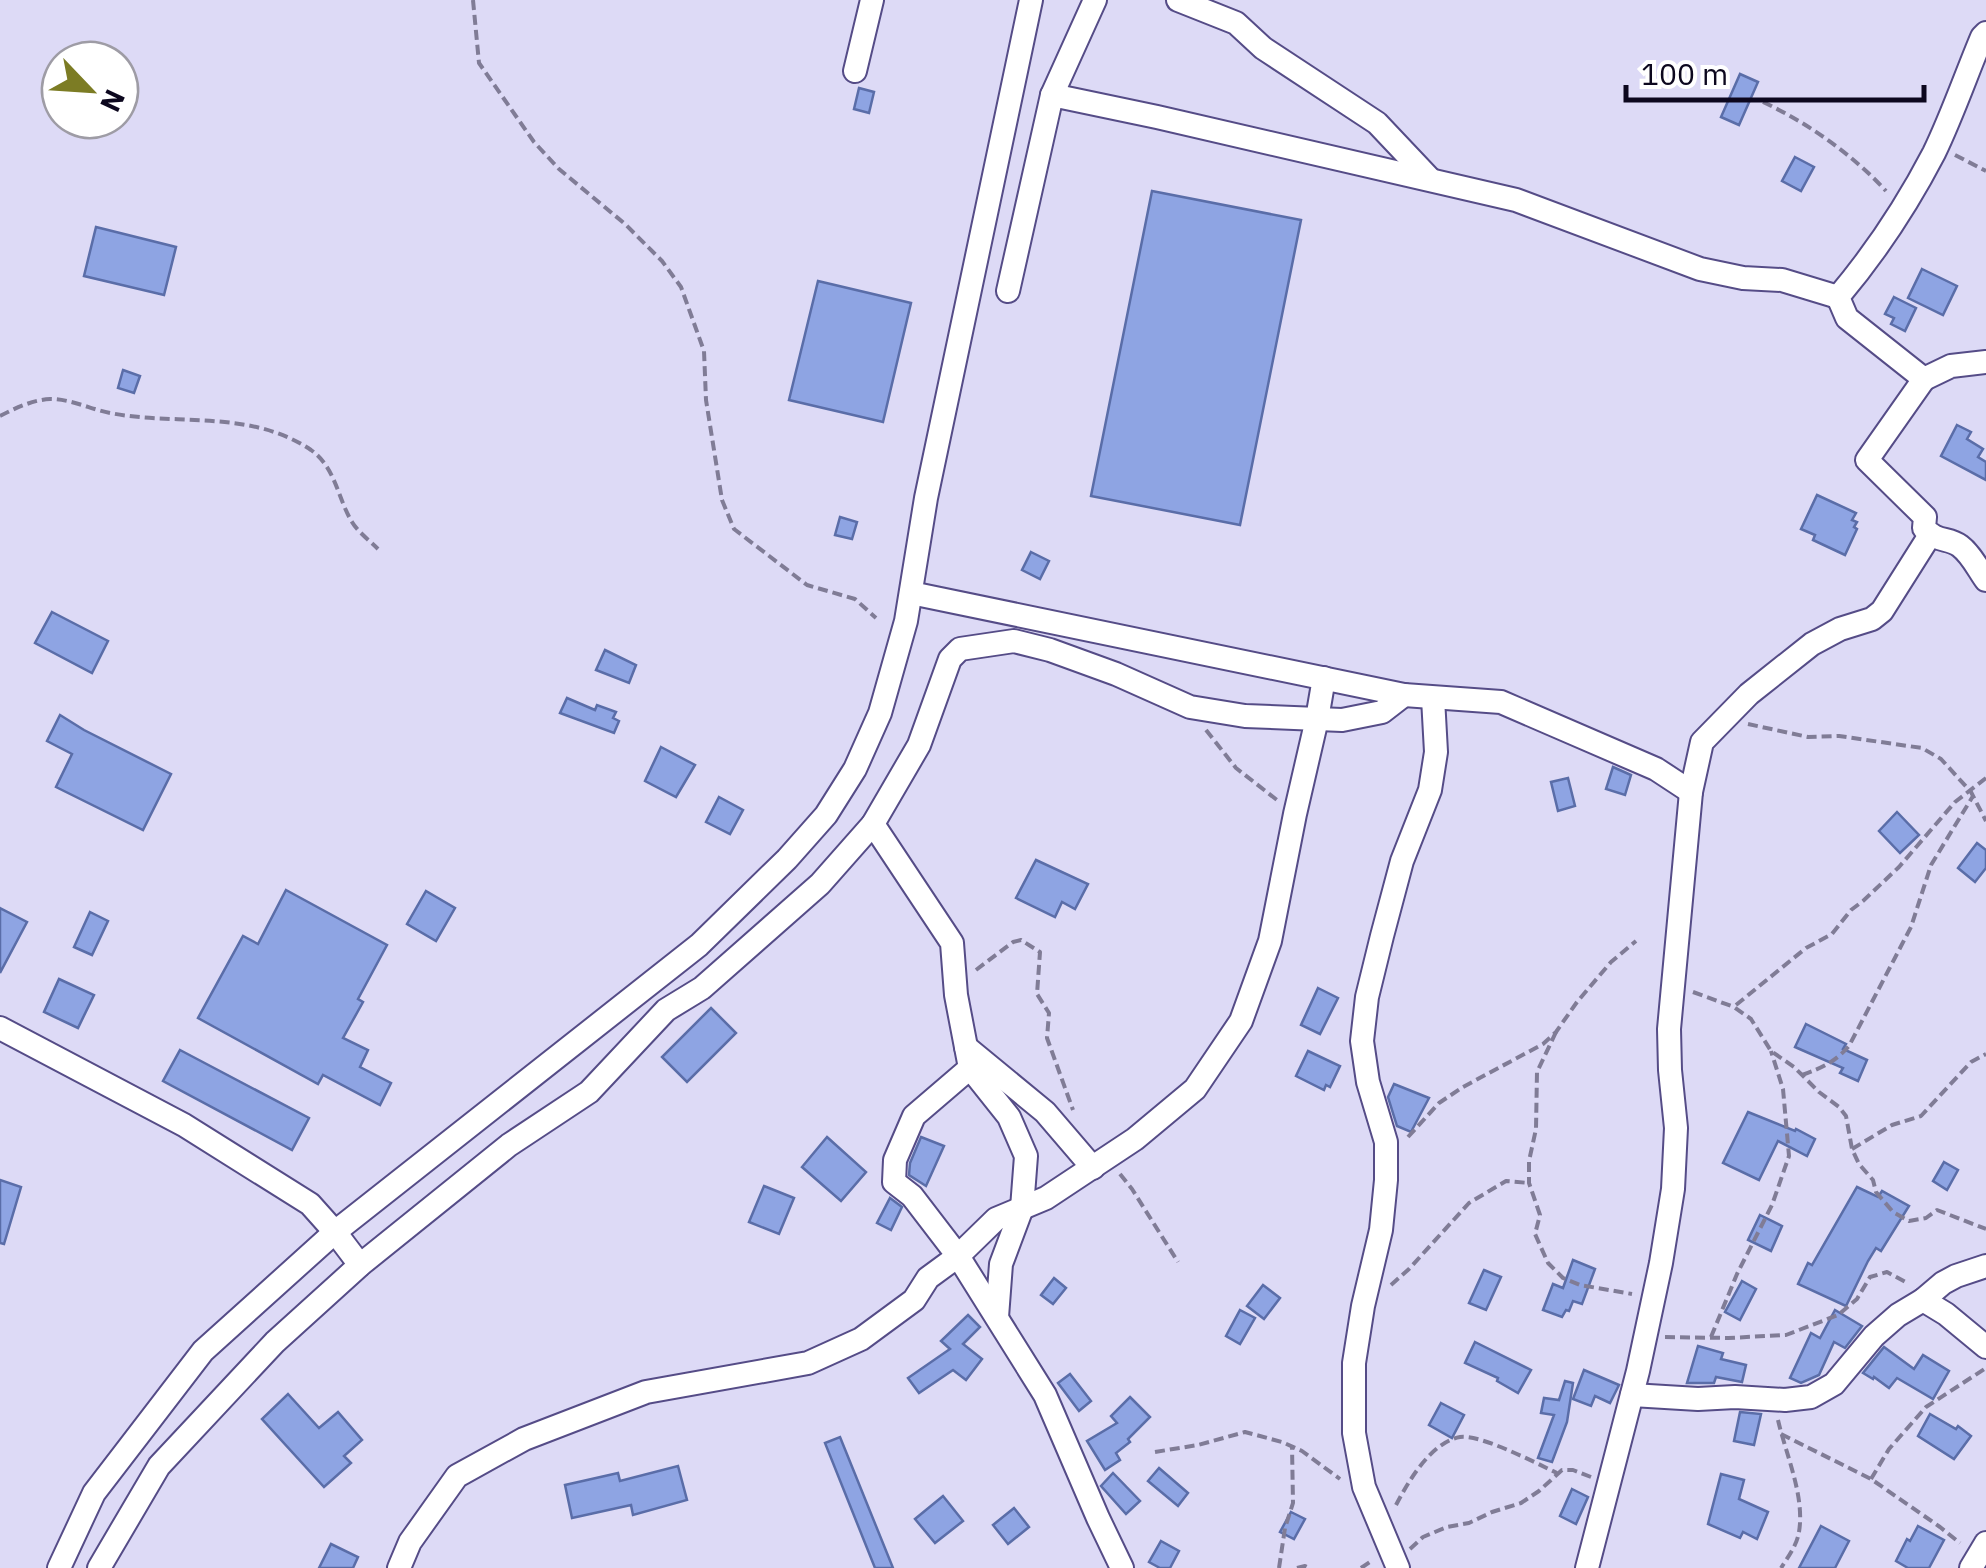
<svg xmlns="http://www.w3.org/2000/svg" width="1986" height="1568" font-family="'IBM Plex Sans',sans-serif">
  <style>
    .building { fill: #8ea4e3; stroke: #5a6da8; stroke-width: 2.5 }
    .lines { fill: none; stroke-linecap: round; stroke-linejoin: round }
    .minor-casing { stroke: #554c87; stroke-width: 26 }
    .path { stroke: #807c96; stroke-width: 4; stroke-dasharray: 10 5; stroke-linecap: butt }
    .minor { stroke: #fff; stroke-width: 22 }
  </style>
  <rect width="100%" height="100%" fill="#dddaf6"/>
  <g class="building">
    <path d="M1740,74L1758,82L1739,125L1721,117Z"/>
    <path d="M859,88L874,92L869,113L854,109Z"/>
    <path d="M1795,157L1814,167L1801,191L1782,181Z"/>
    <path d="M1152,191L1301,220L1240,525L1091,496Z"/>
    <path d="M96,227L176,247L164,295L84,276Z"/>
    <path d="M1922,269L1957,286L1943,315L1908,298Z"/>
    <path d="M818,281L911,303L883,422L789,400Z"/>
    <path d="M1894,297L1916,308L1905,331L1891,324L1894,318L1885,314Z"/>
    <path d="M123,370L140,376L134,393L118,388Z"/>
    <path d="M1957,425L1971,432L1967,439L1983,449L1978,457L1986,462V480L1941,456Z"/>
    <path d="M1817,495L1856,513L1852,520L1857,522L1854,527L1857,529L1845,555L1813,540L1815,535L1801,529Z"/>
    <path d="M840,517L857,522L852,539L835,535Z"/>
    <path d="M1031,552L1049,561L1040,579L1022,570Z"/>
    <path d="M52,612L108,641L92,673L35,643Z"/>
    <path d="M605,650L636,665L629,683L596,670Z"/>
    <path d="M567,698L595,710L597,705L616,712L613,718L619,721L614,733L560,713Z"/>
    <path d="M60,715L84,730L171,774L143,830L56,787L72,754L47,741Z"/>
    <path d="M661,747L695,765L676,797L645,781Z"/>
    <path d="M1613,767L1631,775L1625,795L1606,789Z"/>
    <path d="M1568,778L1575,806L1558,811L1551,782Z"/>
    <path d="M719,797L743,810L730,834L706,822Z"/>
    <path d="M1897,812L1919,835L1900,853L1879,831Z"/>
    <path d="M1977,843L1986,850V868L1975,882L1958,868Z"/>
    <path d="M1036,860L1088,884L1075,909L1062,902L1055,917L1016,898Z"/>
    <path d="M286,890L387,945L358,999L363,1002L343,1038L368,1050L360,1067L391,1083L380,1105L323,1075L318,1084L198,1018L243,936L258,944Z"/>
    <path d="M426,891L455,908L436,941L407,924Z"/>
    <path d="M0,908L27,922L0,973Z"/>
    <path d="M90,912L108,921L92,955L74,947Z"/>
    <path d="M59,979L94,995L78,1028L44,1012Z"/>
    <path d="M1318,988L1338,998L1320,1034L1301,1025Z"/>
    <path d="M711,1008L736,1033L687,1082L662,1057Z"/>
    <path d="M1806,1024L1846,1044L1843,1049L1867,1060L1858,1081L1840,1073L1843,1068L1795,1047Z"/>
    <path d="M180,1050L309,1118L292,1150L163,1081Z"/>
    <path d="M1308,1051L1340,1066L1330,1087L1326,1085L1324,1090L1296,1076Z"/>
    <path d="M1394,1084L1429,1098L1411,1132L1397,1126L1388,1097Z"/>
    <path d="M1748,1112L1795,1131L1796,1129L1815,1139L1807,1156L1778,1141L1759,1180L1723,1163Z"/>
    <path d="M827,1137L866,1172L841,1201L802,1167Z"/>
    <path d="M921,1137L944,1146L926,1186L909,1175L910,1163Z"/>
    <path d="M1944,1162L1958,1170L1947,1190L1933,1181Z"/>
    <path d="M0,1180L21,1187L4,1244L0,1243Z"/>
    <path d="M764,1186L794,1198L779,1234L749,1222Z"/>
    <path d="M1857,1187L1878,1197L1882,1191L1909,1206L1881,1251L1876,1248L1868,1261L1846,1306L1798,1284L1808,1263L1812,1265Z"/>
    <path d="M890,1198L902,1207L891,1230L877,1223Z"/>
    <path d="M1760,1215L1782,1226L1771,1251L1748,1240Z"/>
    <path d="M1573,1260L1595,1269L1582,1304L1573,1301L1569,1311L1566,1310L1562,1317L1543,1310L1553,1284L1563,1288Z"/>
    <path d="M1484,1270L1501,1277L1486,1310L1469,1303Z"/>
    <path d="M1054,1278L1066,1288L1053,1304L1041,1295Z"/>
    <path d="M1742,1281L1756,1289L1740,1320L1725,1312Z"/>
    <path d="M1263,1285L1280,1298L1264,1319L1247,1306Z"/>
    <path d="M1240,1310L1255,1318L1240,1344L1226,1336Z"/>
    <path d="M1835,1310L1862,1326L1845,1348L1834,1342L1819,1375L1801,1383L1790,1378L1811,1333L1820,1338Z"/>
    <path d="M968,1315L980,1327L963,1344L982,1359L966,1380L953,1370L919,1393L908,1378L950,1349L941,1341Z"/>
    <path d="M1475,1342L1531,1370L1518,1393L1497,1381L1498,1378L1465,1363Z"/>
    <path d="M1698,1346L1723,1353L1721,1359L1746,1365L1742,1382L1716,1377L1714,1383H1687Z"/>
    <path d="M1884,1347L1914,1369L1923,1355L1949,1371L1933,1399L1897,1378L1889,1388L1874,1377L1873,1379L1863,1373Z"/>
    <path d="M1584,1370L1619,1385L1610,1403L1595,1396L1591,1406L1573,1399Z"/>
    <path d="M1070,1374L1091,1401L1079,1411L1058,1383Z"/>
    <path d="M1565,1381L1573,1383L1567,1422L1552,1462L1538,1458L1554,1415L1541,1413L1544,1398L1559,1400Z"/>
    <path d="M288,1394L319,1428L338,1412L362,1440L344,1456L351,1463L324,1487L262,1419Z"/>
    <path d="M1130,1397L1150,1417L1128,1439L1130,1442L1116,1453L1120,1460L1105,1470L1087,1441L1117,1423L1111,1416Z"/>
    <path d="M1441,1403L1464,1415L1452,1438L1429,1425Z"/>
    <path d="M1740,1412L1761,1414L1754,1445L1734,1441Z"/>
    <path d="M1930,1414L1956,1429L1958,1426L1971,1436L1954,1459L1918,1436Z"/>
    <path d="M840,1437L893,1568H875L825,1443Z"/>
    <path d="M678,1466L687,1500L633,1515L631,1505L572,1518L565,1485L618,1473L620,1481Z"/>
    <path d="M1159,1468L1188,1493L1178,1506L1148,1481Z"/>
    <path d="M1113,1473L1140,1501L1126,1514L1101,1486Z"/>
    <path d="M1721,1474L1744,1480L1739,1499L1768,1512L1757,1539L1743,1532L1740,1538L1708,1524Z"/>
    <path d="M1572,1489L1588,1497L1576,1524L1560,1516Z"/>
    <path d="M943,1496L963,1521L935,1543L915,1519Z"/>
    <path d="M1014,1508L1029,1527L1008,1544L993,1525Z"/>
    <path d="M1291,1512L1305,1519L1294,1539L1280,1532Z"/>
    <path d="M1821,1526L1849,1541L1835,1568H1799Z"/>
    <path d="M1918,1526L1944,1540L1929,1568H1908L1896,1561L1907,1539L1910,1541Z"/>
    <path d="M1161,1541L1179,1551L1170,1568H1160L1149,1562Z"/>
    <path d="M331,1544L358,1557L353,1568H319Z"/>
  </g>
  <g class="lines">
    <defs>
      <g id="minor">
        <path d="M1178,0L1236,23L1263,48L1377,123L1429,178"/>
        <path d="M1986,33L1982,37C1966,75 1952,116 1934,153C1907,205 1876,252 1838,297L1847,318L1924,379L1951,366L1986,362"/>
        <path d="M855,71L872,0"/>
        <path d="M1052,95L1095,0"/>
        <path d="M1008,291L1052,95L1157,117L1516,200L1700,269L1743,278L1782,280L1838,297"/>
        <path d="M1924,379L1867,460L1925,517L1924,528C1937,543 1948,537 1960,546C1971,554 1978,569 1986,580"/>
        <path d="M911,593L1404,695L1501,702L1656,769L1691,792"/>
        <path d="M0,1028L184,1125L310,1204L335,1232L360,1265"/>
        <path d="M966,1047L1045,1112L1093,1168"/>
        <path d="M970,1068L1009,1117L1026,1156L1022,1208L1001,1264L997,1317"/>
        <path d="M1923,1300L1946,1314L1986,1347"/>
        <path d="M1632,1395L1698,1399L1735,1397L1785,1400L1811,1397L1834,1384L1874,1336L1898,1315L1923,1300L1943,1283L1956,1276L1986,1266"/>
        <path d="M59,1568L94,1493L203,1351L335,1232L699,945L787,859L826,815L855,769L880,713L906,621L926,498L1031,0"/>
        <path d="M99,1568L159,1466L275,1342L360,1265L509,1145L589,1092L666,1010L702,988L820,884L873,824"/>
        <path d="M399,1568L410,1542L457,1476L524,1439L646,1392L808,1363L861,1339L914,1300L928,1278L958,1256L912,1196L894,1182L895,1160L914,1116L970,1068L956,995L952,943L873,824L919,745L950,659L960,649L1014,641L1050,650L1116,674L1190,707L1245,716L1342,720L1382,712L1404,695"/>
        <path d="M1122,1568L1098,1518L1045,1395L958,1256L996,1219L1046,1198L1135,1139L1195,1089L1241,1021L1270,941L1295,814L1317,719L1324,678"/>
        <path d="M1398,1568L1364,1487L1354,1433V1363L1363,1306L1381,1230L1386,1180V1142L1368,1082L1362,1041L1367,997L1382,936L1402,861L1430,790L1436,752L1433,698"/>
        <path d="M1587,1568L1638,1371L1661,1263L1673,1189L1676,1128L1670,1070L1669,1029L1691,792L1702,742L1749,694L1812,644L1840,629L1872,619L1882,611L1930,535"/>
        <path d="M1971,1568L1986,1543"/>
      </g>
    </defs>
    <use href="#minor" class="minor-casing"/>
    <g class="path">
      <path d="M473,0L479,63L534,142L559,169L625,224L662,261L681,287L704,351L706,400L722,500L734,529L807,585L855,599L876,618"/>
      <path d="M1763,102C1808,123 1853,155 1886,191"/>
      <path d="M1955,155L1986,171"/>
      <path d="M0,416C16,408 32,400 50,399C71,399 90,409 110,413C177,426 250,409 311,450C336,468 337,497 352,522C358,532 369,540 378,549"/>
      <path d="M1748,724L1808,737L1839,736L1922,748L1941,759L1971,792L1986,821"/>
      <path d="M1206,730L1236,768L1277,800"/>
      <path d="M976,970L1013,942L1021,940L1040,952L1037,994L1049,1013L1047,1038L1073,1110"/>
      <path d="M1693,992L1734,1007L1751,1019L1771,1051L1794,1067L1819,1092L1839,1107L1846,1116L1852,1149L1859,1164L1873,1180L1876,1192L1893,1212L1909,1221L1926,1218L1937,1210L1986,1229"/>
      <path d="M1736,1005L1806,948L1832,934L1851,910L1863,901L1899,867L1955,802L1986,778"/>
      <path d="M1556,1032L1537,1072L1536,1129L1529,1161V1183L1540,1215L1535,1234L1548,1263L1563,1278L1580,1285L1632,1294"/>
      <path d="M1802,1075C1822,1068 1835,1062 1849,1046L1911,927L1931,865L1973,796"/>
      <path d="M1408,1137L1439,1103L1463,1087L1543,1044L1556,1032L1577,1002L1611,962L1636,941"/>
      <path d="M1852,1149L1892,1125L1921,1116L1971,1062L1986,1054"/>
      <path d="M1120,1174L1132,1189L1178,1262"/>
      <path d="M1391,1285L1409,1269L1469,1203L1506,1181L1529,1183"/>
      <path d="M1665,1337L1728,1338L1786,1335L1838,1315L1857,1299L1870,1277L1887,1272L1909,1284"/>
      <path d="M1711,1337L1737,1274L1772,1205L1789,1156L1783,1089L1771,1051"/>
      <path d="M1778,1420C1786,1455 1805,1496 1799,1532C1797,1545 1788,1557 1781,1568"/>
      <path d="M1781,1434L1871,1479L1940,1527L1960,1543"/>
      <path d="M1155,1452L1198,1445L1245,1432L1282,1442L1302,1451L1340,1479"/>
      <path d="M1871,1479L1889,1449L1926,1407L1986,1368"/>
      <path d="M1396,1505C1408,1482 1431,1442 1460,1437C1480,1434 1536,1463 1557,1473"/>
      <path d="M1410,1549L1423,1537L1447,1527L1469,1523L1492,1512L1521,1503L1539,1491L1562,1470H1573L1591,1477"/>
      <path d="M1279,1568L1285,1528L1293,1503L1292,1446"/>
      <path d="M1297,1568L1305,1566L1309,1568"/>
      <path d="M1361,1568L1373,1560"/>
    </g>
    <use href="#minor" class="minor"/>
  </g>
  <g transform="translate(90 90) rotate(115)"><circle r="48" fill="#ffffff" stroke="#9e9ca5" stroke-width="2.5"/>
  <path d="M0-8L18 38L0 25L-18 38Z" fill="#7c7c24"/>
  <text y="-15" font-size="28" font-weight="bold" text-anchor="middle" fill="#0c071e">N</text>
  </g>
  <path d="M1626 85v15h298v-15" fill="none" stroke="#0c071e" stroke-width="5"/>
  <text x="1641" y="85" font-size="30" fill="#0c071e" stroke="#ffffff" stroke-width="8" paint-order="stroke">100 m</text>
</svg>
